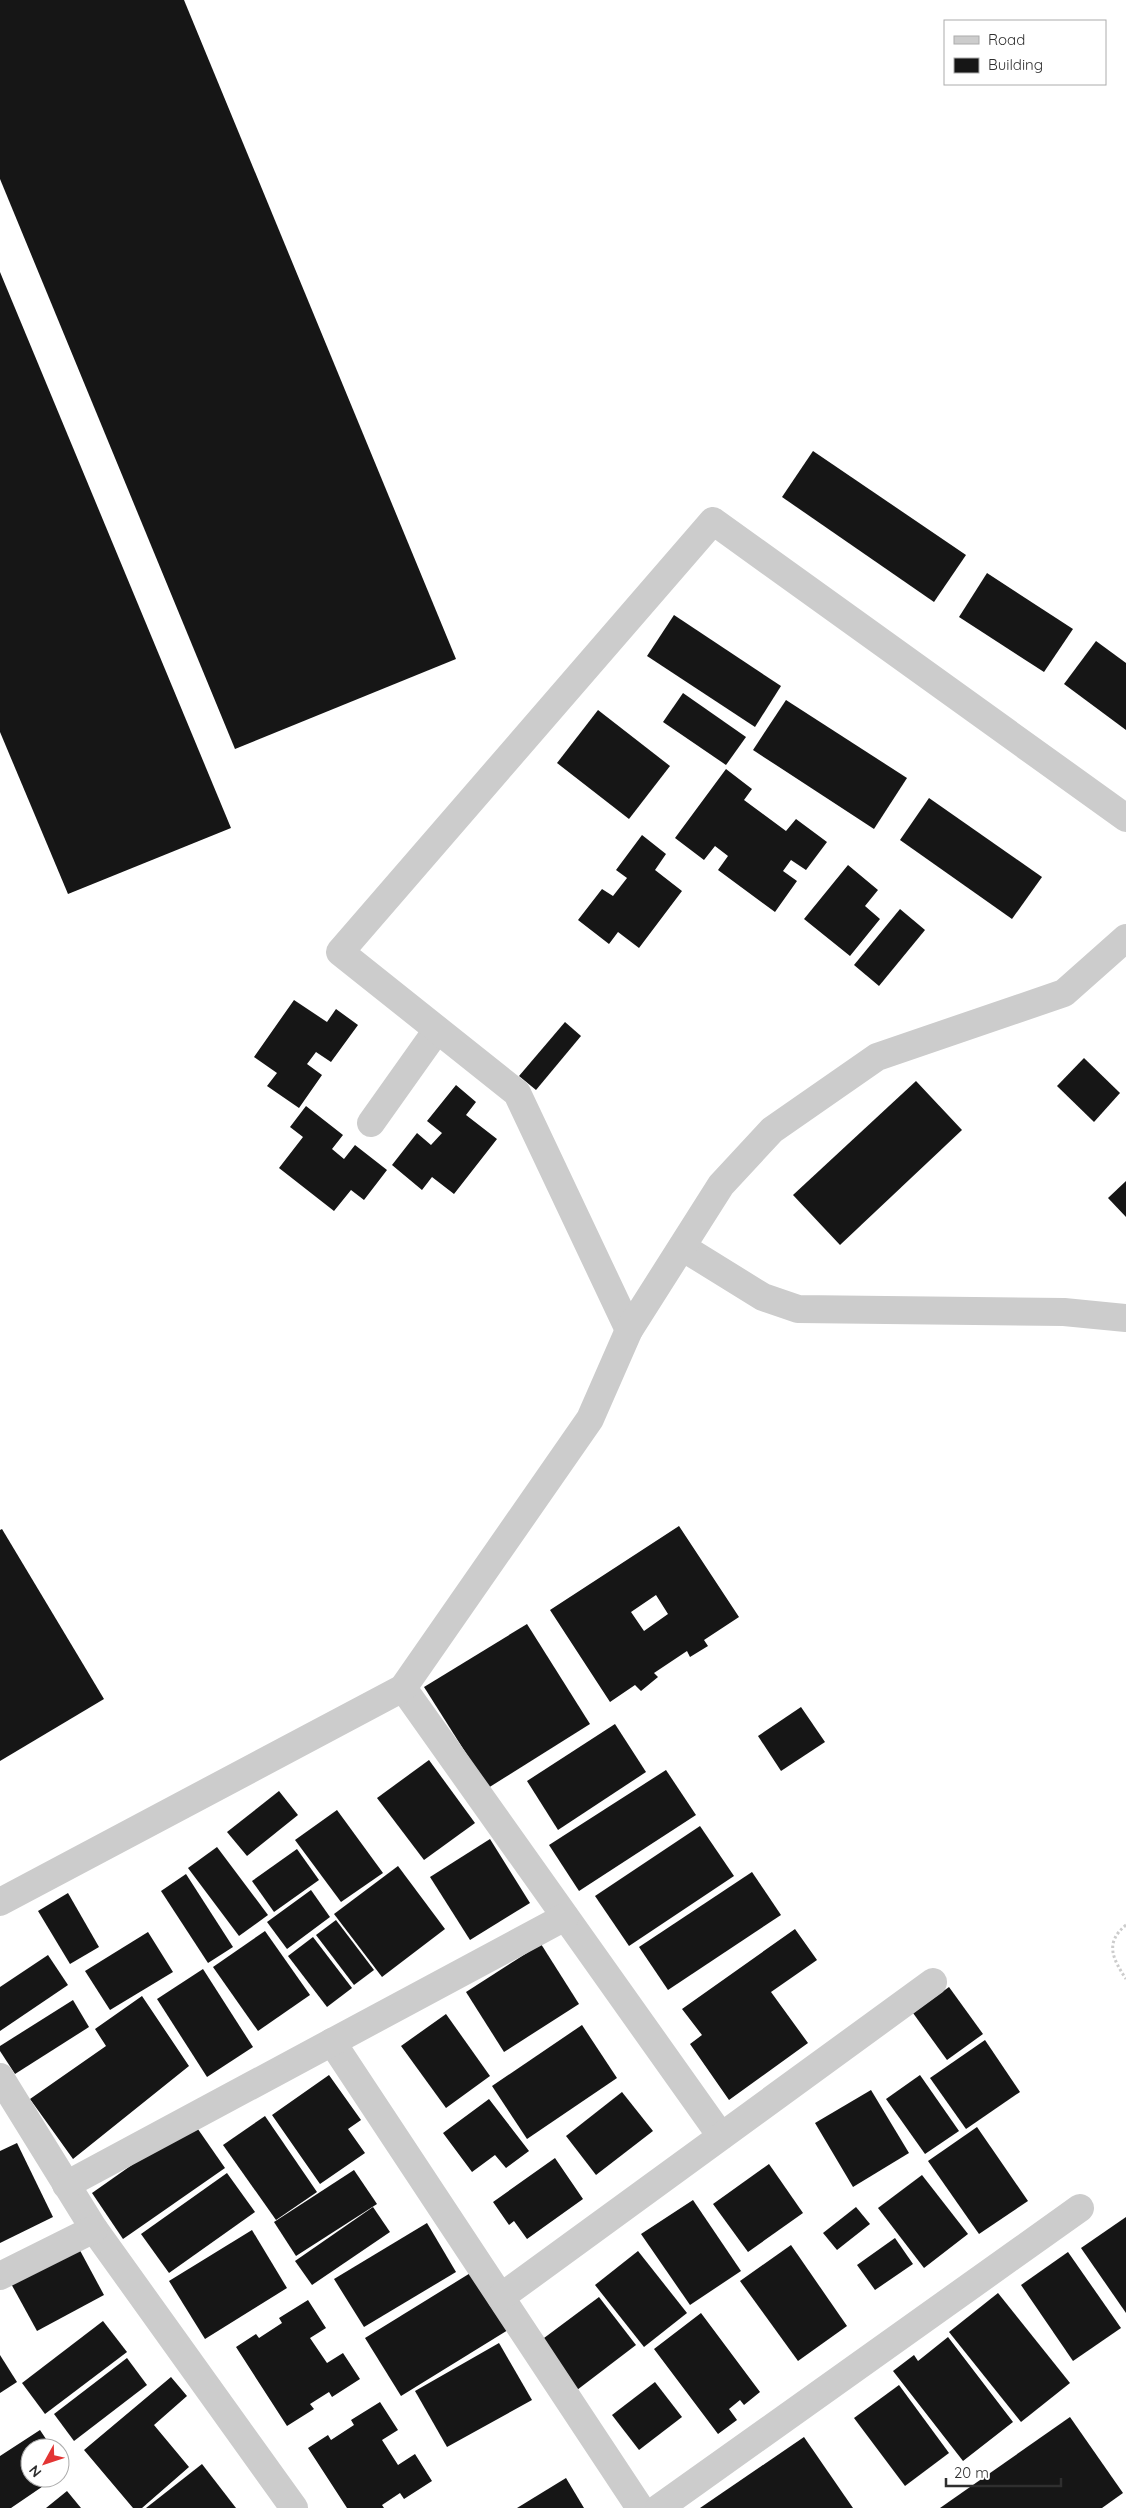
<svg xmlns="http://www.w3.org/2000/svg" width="1126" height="2508" font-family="Quicksand,sans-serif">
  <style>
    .building { fill: #161616; fill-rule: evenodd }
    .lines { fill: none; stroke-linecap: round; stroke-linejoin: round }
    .path { stroke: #ccc; stroke-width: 3; stroke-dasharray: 2.5 2.5; stroke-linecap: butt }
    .minor { stroke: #ccc; stroke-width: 28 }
  </style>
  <rect width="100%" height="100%" fill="#fff"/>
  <g class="building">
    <path d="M0,0H184L456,659L235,749L0,179Z"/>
    <path d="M0,272L231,828L68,894L0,732Z"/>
    <path d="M813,451L966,555L934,602L782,497Z"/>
    <path d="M987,573L1073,629L1044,672L959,617Z"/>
    <path d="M674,615L781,686L755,727L647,656Z"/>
    <path d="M1096,641L1126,663V730L1064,684Z"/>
    <path d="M683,693L746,737L726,765L663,722Z"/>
    <path d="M786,700L907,778L874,829L753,750Z"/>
    <path d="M598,710L670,766L629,819L557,763Z"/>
    <path d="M726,769L752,789L744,800L786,831L796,819L827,842L806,870L791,860L783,871L797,881L775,912L718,870L728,856L715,846L704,860L675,838Z"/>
    <path d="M929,798L1042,877L1012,919L900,840Z"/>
    <path d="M642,835L666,854L655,870L682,891L639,948L618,932L609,944L578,920L602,889L613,896L627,878L616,870Z"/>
    <path d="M848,865L878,890L865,906L880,919L850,956L804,919Z"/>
    <path d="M900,909L925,930L879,986L854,965Z"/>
    <path d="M294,1000L327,1022L336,1009L358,1025L331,1062L316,1052L307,1064L322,1075L299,1108L267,1086L277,1073L254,1057Z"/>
    <path d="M565,1022L581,1036L536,1090L519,1076Z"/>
    <path d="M1084,1058L1120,1093L1094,1122L1057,1086Z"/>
    <path d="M916,1081L962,1130L840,1245L793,1195Z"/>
    <path d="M456,1085L476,1102L466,1115L497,1139L454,1194L432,1177L422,1190L392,1165L417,1133L431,1145L442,1133L427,1121Z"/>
    <path d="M306,1106L343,1135L332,1149L344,1159L355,1145L387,1170L364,1200L351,1190L334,1211L279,1168L303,1137L290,1127Z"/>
    <path d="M1126,1181V1217L1108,1198Z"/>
    <path d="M679,1526L739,1617L704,1640L708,1646L690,1657L687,1651L654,1673L658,1677L641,1691L635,1685L610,1702L550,1610ZM656,1595L668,1614L644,1631L631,1612Z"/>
    <path d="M2,1529L104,1699L0,1761V1530Z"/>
    <path d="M527,1624L590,1724L488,1788L424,1687Z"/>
    <path d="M801,1707L825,1742L781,1771L758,1736Z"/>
    <path d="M615,1724L646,1772L558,1830L527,1781Z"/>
    <path d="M429,1760L475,1823L424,1860L377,1798Z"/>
    <path d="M666,1770L696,1815L579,1891L549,1845Z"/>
    <path d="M279,1791L298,1815L247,1856L227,1832Z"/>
    <path d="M337,1810L383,1873L341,1902L295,1840Z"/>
    <path d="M700,1826L734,1876L629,1946L595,1896Z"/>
    <path d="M490,1839L530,1903L470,1940L430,1877Z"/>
    <path d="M217,1847L268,1915L239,1936L188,1868Z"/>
    <path d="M297,1849L319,1880L274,1912L252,1881Z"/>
    <path d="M398,1866L445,1929L382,1977L334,1914Z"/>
    <path d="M752,1872L781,1915L668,1990L639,1947Z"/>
    <path d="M186,1874L233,1947L208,1963L161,1891Z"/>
    <path d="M311,1890L330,1917L287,1949L267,1922Z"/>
    <path d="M68,1893L99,1947L70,1964L38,1911Z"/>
    <path d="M336,1920L374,1970L354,1985L316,1935Z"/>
    <path d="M795,1929L817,1960L771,1992L808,2043L729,2100L690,2044L702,2035L682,2009Z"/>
    <path d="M265,1931L310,1995L258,2031L213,1967Z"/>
    <path d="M148,1932L173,1972L110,2010L85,1971Z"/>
    <path d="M313,1937L352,1988L327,2007L288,1956Z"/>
    <path d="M541,1944L579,2004L504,2052L466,1992Z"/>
    <path d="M48,1955L68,1985L0,2031V1987Z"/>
    <path d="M203,1969L253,2047L207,2077L157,1999Z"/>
    <path d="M949,1987L983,2034L947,2060L913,2013Z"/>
    <path d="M142,1996L189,2066L73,2159L30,2099L106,2046L95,2029Z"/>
    <path d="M73,2000L89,2027L15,2074L0,2051V2046Z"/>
    <path d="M446,2014L490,2076L446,2108L401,2046Z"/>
    <path d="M582,2025L617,2078L527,2139L492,2086Z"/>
    <path d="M985,2040L1020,2092L966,2129L930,2078Z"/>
    <path d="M329,2075L361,2120L348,2129L365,2153L320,2184L272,2115Z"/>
    <path d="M920,2075L959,2131L925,2154L886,2099Z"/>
    <path d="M871,2090L909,2153L853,2187L815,2123Z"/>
    <path d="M622,2092L653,2131L596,2175L566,2136Z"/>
    <path d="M489,2099L529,2151L506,2168L495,2155L472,2172L443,2133Z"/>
    <path d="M265,2116L317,2192L276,2220L223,2145Z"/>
    <path d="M193,2122L225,2168L123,2239L92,2193Z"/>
    <path d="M977,2127L1028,2201L979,2234L928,2161Z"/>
    <path d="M17,2143L53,2217L0,2243V2151Z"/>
    <path d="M555,2158L583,2199L527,2239L514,2221L509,2225L493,2202Z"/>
    <path d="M769,2164L803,2213L748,2252L713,2204Z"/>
    <path d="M354,2170L377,2204L296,2256L274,2222Z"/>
    <path d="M227,2173L255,2212L169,2273L141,2234Z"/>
    <path d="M922,2175L968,2234L924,2268L878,2208Z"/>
    <path d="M693,2200L741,2271L690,2305L641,2234Z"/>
    <path d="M373,2207L390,2232L312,2285L295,2261Z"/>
    <path d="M856,2207L870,2224L837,2250L823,2233Z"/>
    <path d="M1126,2217V2313L1081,2248Z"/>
    <path d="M427,2223L456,2272L364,2327L334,2279Z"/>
    <path d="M252,2230L287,2288L205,2339L169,2281Z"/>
    <path d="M895,2238L913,2264L875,2290L857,2265Z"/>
    <path d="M76,2243L104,2295L37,2331L9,2280Z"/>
    <path d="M791,2245L847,2326L798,2361L740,2281Z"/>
    <path d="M638,2251L687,2313L644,2347L595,2285Z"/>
    <path d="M1068,2252L1121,2328L1073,2361L1021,2285Z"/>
    <path d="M472,2272L508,2330L401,2396L365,2338Z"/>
    <path d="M998,2293L1070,2383L1021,2422L949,2332Z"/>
    <path d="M599,2297L636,2345L577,2390L540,2341Z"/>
    <path d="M308,2300L326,2328L310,2338L327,2363L343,2353L360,2379L332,2397L329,2392L310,2404L314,2409L287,2426L236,2347L256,2334L259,2338L282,2323L279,2318Z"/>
    <path d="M701,2313L760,2392L744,2405L740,2400L729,2409L737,2420L718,2434L654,2349Z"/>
    <path d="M103,2321L127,2352L45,2414L22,2383Z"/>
    <path d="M948,2337L1013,2422L963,2461L893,2371L914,2355L918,2361Z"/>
    <path d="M499,2343L532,2400L447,2447L415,2391Z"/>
    <path d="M0,2355L17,2382L0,2393Z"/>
    <path d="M127,2358L147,2385L74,2441L54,2414Z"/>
    <path d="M171,2377L187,2396L154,2425L189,2467L142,2508H133L84,2450Z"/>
    <path d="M655,2382L682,2417L639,2450L612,2415Z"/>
    <path d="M899,2385L949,2453L905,2486L854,2418Z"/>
    <path d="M380,2402L398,2430L382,2440L398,2465L415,2454L432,2481L404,2499L400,2493L382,2505L384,2508H347L308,2448L328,2435L331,2440L354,2425L351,2420Z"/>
    <path d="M1070,2417L1123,2493L1102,2508H940Z"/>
    <path d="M40,2430L52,2448H30V2478H55L11,2508H0V2456Z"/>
    <path d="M804,2437L853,2508H700Z"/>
    <path d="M202,2464L236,2508H146Z"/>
    <path d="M566,2478L584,2508H517Z"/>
    <path d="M67,2491L81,2508H46Z"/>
  </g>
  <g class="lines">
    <path class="path" d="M1126,1925C1104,1943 1113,1959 1126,1979"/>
    <g class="minor">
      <path d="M371,1123L437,1030"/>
      <path d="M682,1247L763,1297L798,1309L1064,1312L1126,1318"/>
      <path d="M629,1330L517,1093L340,952L713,521L1126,818"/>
      <path d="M403,1688L721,2136"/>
      <path d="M0,1902L403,1688L590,1419L629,1330L721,1185L772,1130L877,1057L1064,993L1126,938"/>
      <path d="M332,2042L640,2508"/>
      <path d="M0,2077L94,2229L294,2508"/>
      <path d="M66,2185L565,1917"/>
      <path d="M0,2276L94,2229"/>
      <path d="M501,2297L933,1982"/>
      <path d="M659,2508L1080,2208"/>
    </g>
  </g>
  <rect x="944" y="20" width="162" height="65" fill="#ffffff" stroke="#acacac"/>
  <rect x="954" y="36" width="25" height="8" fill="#cccccc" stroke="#acacac"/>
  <text x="988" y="45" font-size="15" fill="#2f2f2f">Road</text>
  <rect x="954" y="58" width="25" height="15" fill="#161616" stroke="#acacac"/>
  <text x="988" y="70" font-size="15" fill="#2f2f2f">Building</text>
  <g transform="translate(45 2463) rotate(230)"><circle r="24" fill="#ffffff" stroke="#acacac"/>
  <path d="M0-4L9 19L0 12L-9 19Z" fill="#e33534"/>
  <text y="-8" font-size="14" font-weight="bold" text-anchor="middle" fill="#2f2f2f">N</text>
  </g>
  <path d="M946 2478v8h115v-8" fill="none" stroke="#2f2f2f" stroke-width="2.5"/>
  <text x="954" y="2478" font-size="15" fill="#2f2f2f" stroke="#ffffff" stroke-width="4" paint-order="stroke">20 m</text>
</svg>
